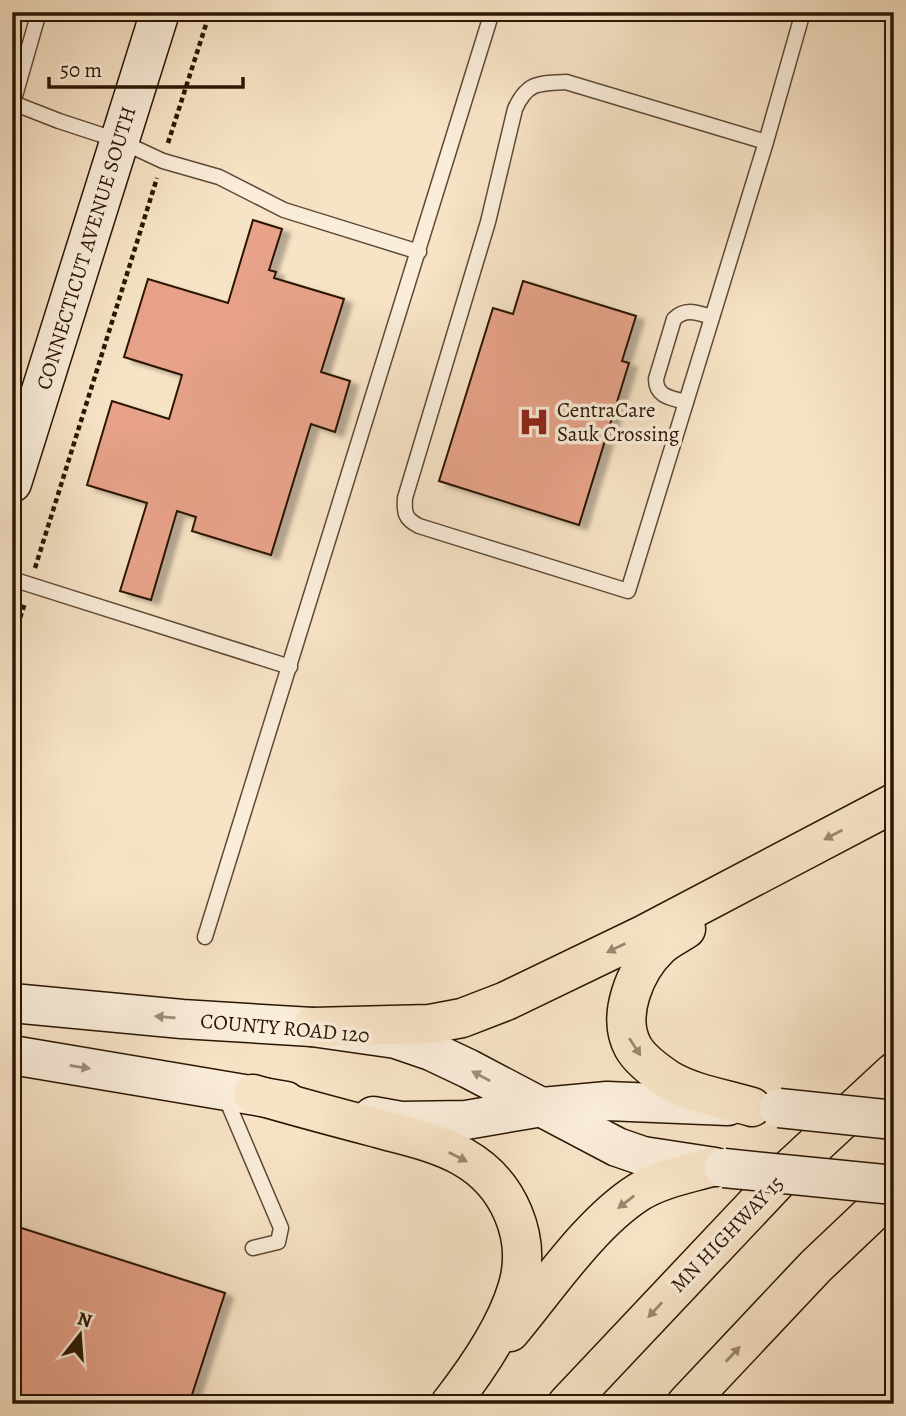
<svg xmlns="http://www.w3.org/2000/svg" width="906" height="1416" font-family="Alegreya,serif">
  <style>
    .building { fill: #e7a289; stroke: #2a1603; stroke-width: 2; filter: url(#shadow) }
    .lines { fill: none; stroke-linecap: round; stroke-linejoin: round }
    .lane-casing { stroke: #5d4934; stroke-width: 17 }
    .secondary-casing { stroke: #2a1603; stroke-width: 41 }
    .highway-casing { stroke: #2a1603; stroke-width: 41 }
    .path { stroke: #2a1603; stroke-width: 4.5; stroke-dasharray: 5 3.5; stroke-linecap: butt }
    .lane { stroke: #faedda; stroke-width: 14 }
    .secondary { stroke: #faedda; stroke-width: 38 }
    .highway { stroke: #f7e3c6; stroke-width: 38 }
    .secondary-bridge-casing { stroke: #2a1603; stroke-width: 41; stroke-linecap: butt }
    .secondary-bridge { stroke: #faedda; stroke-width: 38 }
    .oneway { fill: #9b876e }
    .oneway2 { fill: #9c8c79 }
    .labels { text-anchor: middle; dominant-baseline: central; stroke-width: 7; stroke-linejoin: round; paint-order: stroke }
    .street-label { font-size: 21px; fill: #2a1603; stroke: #faedda }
    .poi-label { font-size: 21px; fill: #2a1603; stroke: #faedda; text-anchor: start }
  </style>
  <defs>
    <filter id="shadow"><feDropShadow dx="8" dy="4.5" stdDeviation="2" flood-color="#0004"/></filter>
  </defs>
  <rect width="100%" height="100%" fill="#f7e3c6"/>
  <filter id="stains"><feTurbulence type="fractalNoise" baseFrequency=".00286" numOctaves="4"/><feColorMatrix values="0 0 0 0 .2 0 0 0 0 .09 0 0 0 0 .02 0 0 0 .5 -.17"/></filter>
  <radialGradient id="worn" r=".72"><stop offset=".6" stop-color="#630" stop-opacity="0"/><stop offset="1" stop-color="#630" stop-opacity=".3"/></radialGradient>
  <g class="building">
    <path d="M253,220L282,229L269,270L276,272L274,278L344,299L321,372L350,381L335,432L311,424L271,555L192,531L196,517L177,511L151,600L120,591L147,503L87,485L112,401L169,419L182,375L124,357L148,279L228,303Z"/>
    <path d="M523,281L636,316L622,361L629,363L579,525L439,481L493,308L513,314Z"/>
    <path d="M12,1225L225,1293L189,1404H12Z"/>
  </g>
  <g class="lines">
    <defs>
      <g id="lane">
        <path d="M13,103L39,12"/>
        <path d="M12,105L13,103L59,121L120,141L163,161L219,177L284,210L419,252"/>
        <path d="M766,142L566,82C539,83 527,82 515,109L488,222L405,498C404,513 405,519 419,526L628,591L766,142L803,12"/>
        <path d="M686,402C671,398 656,397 656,379L674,319C686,307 698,313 712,317"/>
        <path d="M12,579L290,667"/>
        <path d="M205,937L492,12"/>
        <path d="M224,1094L281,1228L278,1242L253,1248"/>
      </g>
      <g id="secondary">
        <path d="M12,483L160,12"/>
        <path d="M12,1003L182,1019L312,1027L396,1039L431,1051L469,1069L617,1147L643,1156L715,1167"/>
        <path d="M12,1055L286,1101"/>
        <path d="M373,1116L401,1121L466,1120L542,1107L607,1101L728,1106"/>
      </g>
      <g id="highway">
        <path d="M686,929C677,935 666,940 659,947C635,970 616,1016 633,1047C640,1060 657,1072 669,1080C693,1094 725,1099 752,1107"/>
        <path d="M312,1027L430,1024L462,1018L506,1001L645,934L894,803"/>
        <path d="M253,1094C294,1106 335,1117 377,1128C405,1136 437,1142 463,1157C509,1183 533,1238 517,1289C505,1329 475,1372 450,1404"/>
        <path d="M510,1332C547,1288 590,1223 639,1192C660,1179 687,1174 711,1167"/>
        <path d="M567,1404L785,1173L894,1072"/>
        <path d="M686,1404L816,1266L894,1192"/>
      </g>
    </defs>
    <use href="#lane" class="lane-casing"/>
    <use href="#secondary" class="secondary-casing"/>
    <use href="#highway" class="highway-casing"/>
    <g class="path">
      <path d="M168,143L210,12"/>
      <path d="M35,568L157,178"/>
      <path d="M12,642L25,603"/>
    </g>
    <use href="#lane" class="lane"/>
    <use href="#secondary" class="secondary"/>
    <use href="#highway" class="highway"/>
    <defs>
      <g id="secondary-bridge">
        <path d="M779,1108L894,1120"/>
        <path d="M724,1168L894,1185"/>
      </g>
    </defs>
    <use href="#secondary-bridge" class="secondary-bridge-casing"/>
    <use href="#secondary-bridge" class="secondary-bridge"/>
  </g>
  <defs><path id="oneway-solid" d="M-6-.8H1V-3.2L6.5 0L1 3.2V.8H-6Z" transform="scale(1.75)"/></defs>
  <g class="oneway">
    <use href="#oneway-solid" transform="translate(833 835) rotate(152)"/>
    <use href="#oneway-solid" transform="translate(616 948) rotate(154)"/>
    <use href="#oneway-solid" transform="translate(635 1047) rotate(57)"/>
    <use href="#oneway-solid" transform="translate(458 1157) rotate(27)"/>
    <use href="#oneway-solid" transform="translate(626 1202) rotate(142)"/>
    <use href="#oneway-solid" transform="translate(655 1310) rotate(133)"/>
    <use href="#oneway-solid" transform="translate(733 1354) rotate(-47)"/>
  </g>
  <g class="oneway2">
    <use href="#oneway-solid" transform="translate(165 1017) rotate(-175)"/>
    <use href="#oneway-solid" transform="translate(80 1067) rotate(9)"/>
    <use href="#oneway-solid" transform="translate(481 1076) rotate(-152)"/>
  </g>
  <defs>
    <symbol id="hospital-bare" viewBox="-9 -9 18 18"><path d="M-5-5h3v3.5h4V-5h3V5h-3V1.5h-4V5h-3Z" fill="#8f2418" stroke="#faedda" stroke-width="2.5" paint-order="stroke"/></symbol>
  </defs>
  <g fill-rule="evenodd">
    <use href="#hospital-bare" x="512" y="400" width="44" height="44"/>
  </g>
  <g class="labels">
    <g class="street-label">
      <text transform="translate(86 248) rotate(-73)">CONNECTICUT AVENUE SOUTH</text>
      <text transform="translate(285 1028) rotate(5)">COUNTY ROAD 120</text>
      <text transform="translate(727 1234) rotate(-46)">MN HIGHWAY 15</text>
    </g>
    <g class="poi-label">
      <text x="557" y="410">CentraCare<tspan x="557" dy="24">Sauk Crossing</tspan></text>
    </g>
  </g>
  <rect width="906" height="1416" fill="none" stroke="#f7e3c6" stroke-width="42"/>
  <rect x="14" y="14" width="878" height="1388" fill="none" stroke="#2a1603" stroke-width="3.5"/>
  <rect x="21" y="21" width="864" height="1374" fill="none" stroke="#2a1603" stroke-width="2"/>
  <g transform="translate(80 1335) rotate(17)" stroke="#faedda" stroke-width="5" paint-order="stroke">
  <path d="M0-5L12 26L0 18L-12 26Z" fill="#2a1603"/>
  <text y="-10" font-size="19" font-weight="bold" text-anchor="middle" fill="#2a1603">N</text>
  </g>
  <path d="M49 77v10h194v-10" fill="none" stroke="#2a1603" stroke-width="3.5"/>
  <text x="60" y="77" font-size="21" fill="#2a1603" stroke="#faedda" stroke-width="5" paint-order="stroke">50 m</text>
  <rect width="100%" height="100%" filter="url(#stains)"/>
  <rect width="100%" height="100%" fill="url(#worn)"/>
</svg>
